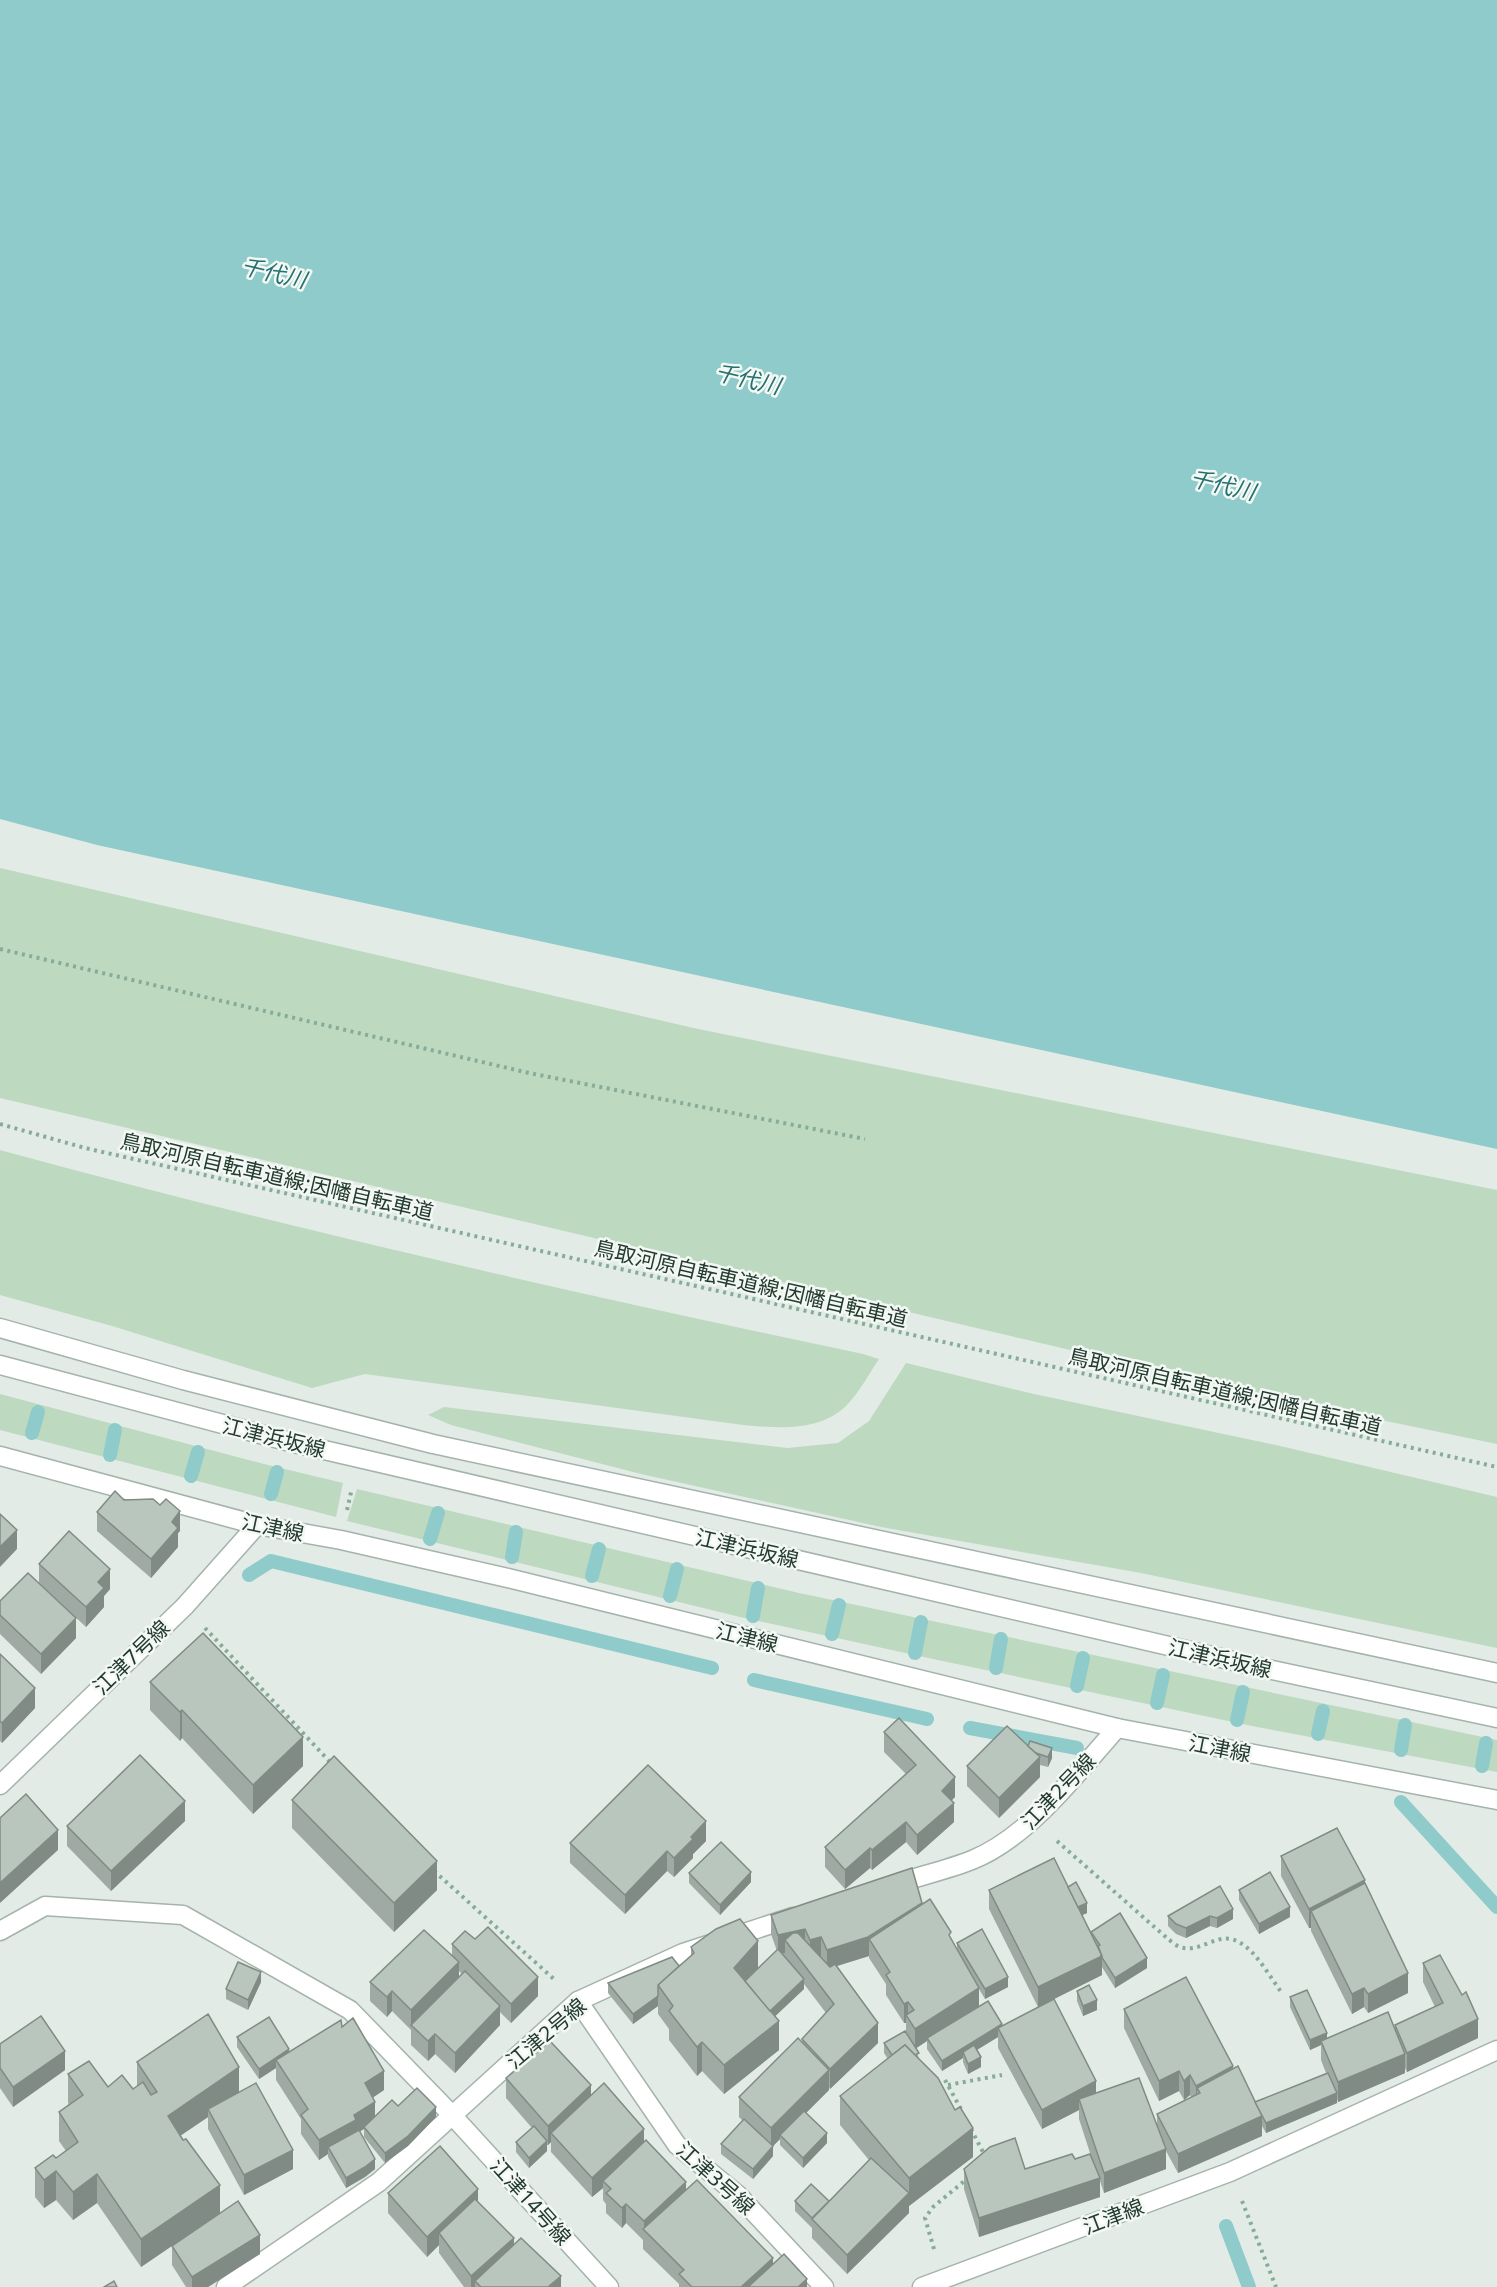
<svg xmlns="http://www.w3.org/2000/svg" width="1497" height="2287" font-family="'Noto Sans','Noto Sans JP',sans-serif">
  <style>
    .green { fill: #bddac0 }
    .water { fill: #8fcbca }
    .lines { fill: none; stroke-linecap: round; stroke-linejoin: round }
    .stream { stroke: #8fcbca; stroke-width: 14 }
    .minor-casing { stroke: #a5b3ac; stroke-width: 21 }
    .tertiary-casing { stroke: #a5b3ac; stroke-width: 21 }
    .path { stroke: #86ac99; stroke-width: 4; stroke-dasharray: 3 4.5; stroke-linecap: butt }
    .minor { stroke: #fff; stroke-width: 18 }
    .tertiary { stroke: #fff; stroke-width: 18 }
    .wall { fill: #9eaaa3; fill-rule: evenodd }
    .shaded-wall { fill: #818b85 }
    .building { fill: #b8c6be; stroke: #818b85; stroke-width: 1.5 }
    .labels { text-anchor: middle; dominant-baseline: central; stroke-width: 5; stroke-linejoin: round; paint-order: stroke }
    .street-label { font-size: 21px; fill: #243b30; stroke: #f3f8f4 }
    .water-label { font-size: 22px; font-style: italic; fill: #237170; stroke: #f3f8f4 }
  </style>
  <rect width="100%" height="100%" fill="#e2ebe6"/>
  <g class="green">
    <path d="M0,868L698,1029L1497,1190V1444L1265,1396L0,1098Z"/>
    <path d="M0,1150C285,1228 574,1293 863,1354L879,1359C869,1374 859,1393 846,1406C819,1432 778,1428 743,1425L365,1374L312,1388L112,1326L0,1295Z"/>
    <path d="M906,1363L1034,1394L1276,1445L1497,1497V1648L1141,1573L881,1527L641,1474L451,1425L428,1415L444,1407L787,1448L838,1443L869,1421Z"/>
    <path d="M0,1394L264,1464L343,1483L336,1517L0,1430Z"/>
    <path d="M357,1489L799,1593L1497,1740V1772L1257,1727L933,1659L740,1617L347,1521Z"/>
  </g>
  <path class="water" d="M0,0H1497V1149L97,845L0,819Z"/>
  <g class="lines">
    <g class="stream">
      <path d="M32,1433L38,1412"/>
      <path d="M110,1455L115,1430"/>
      <path d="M191,1476L198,1452"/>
      <path d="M271,1494L277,1472"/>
      <path d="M430,1539L438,1513"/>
      <path d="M512,1557L516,1532"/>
      <path d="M249,1575L271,1561L712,1668"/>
      <path d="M592,1576L599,1549"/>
      <path d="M670,1596L677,1569"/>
      <path d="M753,1616L758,1588"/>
      <path d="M832,1634L839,1605"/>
      <path d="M915,1653L921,1622"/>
      <path d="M996,1668L1001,1639"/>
      <path d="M754,1680L927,1719"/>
      <path d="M1077,1686L1083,1658"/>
      <path d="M1157,1703L1163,1675"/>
      <path d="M1237,1720L1243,1692"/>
      <path d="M970,1728L1077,1748"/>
      <path d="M1318,1734L1323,1711"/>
      <path d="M1401,1750L1405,1725"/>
      <path d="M1482,1766L1486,1743"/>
      <path d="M1401,1802L1497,1907"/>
      <path d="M1226,2226L1249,2287"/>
    </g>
    <defs>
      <g id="minor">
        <path d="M0,1328L183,1380L433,1444L1497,1673"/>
        <path d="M0,1456L257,1525L341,1540L512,1579L1117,1728L1497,1800"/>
        <path d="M0,1785L185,1606L257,1525"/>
        <path d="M893,1885C919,1876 947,1870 972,1860C1028,1838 1077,1773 1117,1728"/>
        <path d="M0,1931L45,1906L183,1915L350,2010L452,2115L609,2287"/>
        <path d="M578,2001L677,2145L738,2195L824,2287"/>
        <path d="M226,2287L379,2182L578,2001L683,1953L793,1917"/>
        <path d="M922,2287L1230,2172L1497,2050"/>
      </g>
      <path id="tertiary" d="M0,1365L294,1443L1272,1670L1497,1718"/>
    </defs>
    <use href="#minor" class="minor-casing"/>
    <use href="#tertiary" class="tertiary-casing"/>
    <g class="path">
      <path d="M0,949L529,1073L865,1139"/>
      <path d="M0,1124L85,1148L1497,1467"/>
      <path d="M347,1510L352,1488"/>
      <path d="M205,1628L331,1763"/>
      <path d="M1057,1841L1168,1939C1171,1941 1176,1946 1180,1947C1201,1954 1218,1930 1239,1942C1257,1952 1269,1976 1282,1993"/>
      <path d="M434,1871L555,1980"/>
      <path d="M945,2080L962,2111"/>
      <path d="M948,2085L1002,2075"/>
      <path d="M971,2129L985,2156"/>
      <path d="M1242,2201L1276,2287"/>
      <path d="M934,2249L925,2218L933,2207L968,2178"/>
    </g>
    <use href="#minor" class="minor"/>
    <use href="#tertiary" class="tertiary"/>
  </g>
  <g class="wall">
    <path d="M124,1500L180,1531L178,1533V1547L151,1578L97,1531V1512Z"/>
    <path d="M39,1564L110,1589L104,1596V1607L86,1627L39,1583Z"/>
    <path d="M0,1601L76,1638L41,1674L0,1634Z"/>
    <path d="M0,1654L35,1708L2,1743L0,1741Z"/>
    <path d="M150,1682L303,1766L253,1814L182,1738L180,1741L150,1710Z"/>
    <path d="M884,1732L955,1797L952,1800L954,1822L917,1855L906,1842L872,1870L870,1868L845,1889L825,1867V1847L906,1774L884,1752Z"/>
    <path d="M1028,1746L1052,1758L1048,1767L1040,1765V1777L999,1818L967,1786V1766Z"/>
    <path d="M292,1800L437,1890L394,1932L292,1828Z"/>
    <path d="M185,1821L111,1891L67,1846V1826Z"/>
    <path d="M706,1841L693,1854V1858L674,1877L667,1871L625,1914L570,1863V1843Z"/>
    <path d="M1281,1856L1365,1883L1408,1993L1368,2013L1364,2007L1352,2014L1311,1931V1928H1309L1281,1876Z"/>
    <path d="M689,1873L751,1882L720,1915L689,1883Z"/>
    <path d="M1220,1886L1233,1919L1217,1928L1210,1926L1186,1938L1176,1934L1168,1926V1916Z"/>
    <path d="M1068,1887L1087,1913L1082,1915L1091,1932L1147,1968L1115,1988L1102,1967V1975L1054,1999L1096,2093L1157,2126V2114L1191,2097L1190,2095L1184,2100L1179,2091L1159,2101L1124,2028V2009L1233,2069L1255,2102L1326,2073L1321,2060V2045L1310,2050L1290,2007V1997L1327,2038L1395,2030V2025L1435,2007L1423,1982V1963L1478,2038L1407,2072L1405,2068V2073L1338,2102L1337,2099V2103L1266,2133L1262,2126V2136L1178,2173L1166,2151V2169L1104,2193L1100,2181V2197L979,2237L964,2189V2169H1025L1091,2156L1079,2119V2110L1042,2129L998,2048V2037L977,2050L981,2067L968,2074L963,2062V2058L942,2071L927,2049V2041L916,2048L919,2059L973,2157L909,2206V2213L847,2274L812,2238V2228L795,2211V2201H829L869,2160L840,2125V2096L888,2059L884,2053V2043L906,2031V2023H904L886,1995V1984L869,1958V1956L837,1966L878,2043L830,2089L829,2087V2090L806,2113L827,2143L803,2168L780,2145V2139L773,2146V2156L753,2179L721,2154V2144L743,2121L739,2117V2097L802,2041V2039L826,2013L804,1984V1989L775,2016L779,2050L724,2094L702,2071L697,2076L669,2040V2029L658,2014V2006L633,2024L608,1993V1983L679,1966L691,1956V1947L758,1968L777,1951L771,1934V1915L922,1905L951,1940L957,1950V1943L1008,1987L985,1999L979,1989V2006L1002,2026L1038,2007L989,1909V1890Z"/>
    <path d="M1239,1890L1290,1917L1259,1934L1239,1900Z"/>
    <path d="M452,1944L538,1996L511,2023L500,2012V2025L455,2073L435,2054L428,2061L411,2045V2029V2030L392,2011L387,2017L370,2001V1982L452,1956ZM459,1971L462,1974L459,1978Z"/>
    <path d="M261,1982L248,2010L226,1999V1989Z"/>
    <path d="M1077,1991L1097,2010L1083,2016L1077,2001Z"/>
    <path d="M342,2027L384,2090L373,2097L375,2116L398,2106L436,2117L408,2146L385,2163L364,2137V2129L360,2131L375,2169L365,2177L346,2188L328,2157V2154L319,2160L301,2134V2119L276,2080V2068L259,2079L237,2047V2037L289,2052Z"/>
    <path d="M0,2044L65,2070L13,2107L0,2088Z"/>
    <path d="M137,2062L239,2092L293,2169L244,2195L208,2129V2117L180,2136L220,2213L260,2254L208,2287H186L172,2265V2246L141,2267L97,2203L73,2220L56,2200L44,2208L35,2197V2168L56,2158L66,2151L59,2141V2112L69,2104L68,2103V2074L108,2087L133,2089L137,2087Z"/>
    <path d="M506,2078L591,2096L644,2143L686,2190L773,2265L807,2287H679V2284L643,2249V2240L626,2223L622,2228L606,2213V2204L603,2200V2188L592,2197L551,2152V2142L548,2145H547V2151L529,2168L516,2152V2142L532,2128L506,2098Z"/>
    <path d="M388,2193L478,2202L514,2245L561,2276V2287H464L439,2253V2245L427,2257L388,2213Z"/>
  </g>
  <g class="shaded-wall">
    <path d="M180,1511V1531L178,1533V1547L151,1578V1559L172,1522Z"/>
    <path d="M17,1530V1549L0,1567V1547Z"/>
    <path d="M110,1569V1589L104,1596V1607L86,1627V1607L98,1582Z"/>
    <path d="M76,1618V1638L41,1674V1654Z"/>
    <path d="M35,1688V1708L2,1743V1723Z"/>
    <path d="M182,1710V1738L180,1741V1712Z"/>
    <path d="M303,1737V1766L253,1814V1785Z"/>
    <path d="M1052,1748V1758L1048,1767V1757Z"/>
    <path d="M1040,1757V1777L999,1818V1798Z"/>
    <path d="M955,1777V1797L942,1810V1791Z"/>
    <path d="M185,1801V1821L111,1891V1871Z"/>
    <path d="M954,1803V1822L917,1855V1835Z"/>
    <path d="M706,1821V1841L693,1854V1858L674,1877V1858L691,1837Z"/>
    <path d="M906,1822V1842L872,1870V1850Z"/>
    <path d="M58,1830V1850L0,1903V1883Z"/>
    <path d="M870,1848V1868L845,1889V1870Z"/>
    <path d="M667,1851V1871L625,1914V1895Z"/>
    <path d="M437,1861V1890L394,1932V1903Z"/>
    <path d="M751,1872V1882L720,1915V1905Z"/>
    <path d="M1365,1880V1900L1311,1911V1928H1309V1909Z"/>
    <path d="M922,1903V1922L869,1939V1956L827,1969V1950Z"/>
    <path d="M1087,1903V1913L1076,1918V1908Z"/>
    <path d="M1290,1907V1917L1259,1934V1924Z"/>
    <path d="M1233,1909V1919L1217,1928V1918Z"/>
    <path d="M1210,1916V1926L1186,1938V1928Z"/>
    <path d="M805,1929V1949L785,1940V1953L778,1954V1935Z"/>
    <path d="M821,1937V1957L810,1960V1940Z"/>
    <path d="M758,1941V1970L743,1986L734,1968Z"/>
    <path d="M1102,1956V1975L1038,2007V1987Z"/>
    <path d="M1147,1958V1968L1115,1988V1978Z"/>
    <path d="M459,1962V1982L411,2025V2030V2010Z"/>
    <path d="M261,1972V1982L248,2010V2000Z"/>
    <path d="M1408,1973V1993L1368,2013V1994Z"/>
    <path d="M538,1977V1996L511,2023V2004Z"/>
    <path d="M1008,1977V1987L985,1999V1989Z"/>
    <path d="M804,1979V1989L768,2023V2013Z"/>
    <path d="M979,1988V2008L927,2038V2041L915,2049V2029Z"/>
    <path d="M1364,1988V2007L1352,2014V1994Z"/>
    <path d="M392,1991V2011L387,2017V1997Z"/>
    <path d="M658,1996V2006L633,2024V2014Z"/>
    <path d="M1097,2000V2010L1083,2016V2006Z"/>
    <path d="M908,2002V2018L906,2015V2023H904V2004Z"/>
    <path d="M500,2006V2025L455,2073V2053Z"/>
    <path d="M1478,2019V2038L1407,2072V2053Z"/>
    <path d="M779,2021V2050L724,2094V2065Z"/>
    <path d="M878,2023V2043L830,2089V2069Z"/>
    <path d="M1002,2024V2034L998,2028V2037L965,2057L963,2052V2058L942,2071V2061Z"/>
    <path d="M1327,2033V2043L1321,2041V2045L1310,2050V2040Z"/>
    <path d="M435,2034V2054L428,2061V2041Z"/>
    <path d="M702,2042V2071L697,2076V2047Z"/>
    <path d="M289,2049V2059L276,2060V2068L259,2079V2069Z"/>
    <path d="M65,2051V2070L13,2107V2087Z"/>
    <path d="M1405,2054V2073L1338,2102V2082Z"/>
    <path d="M981,2057V2067L968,2074V2064Z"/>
    <path d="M1233,2066V2086L1200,2093L1197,2088V2105L1196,2106V2086Z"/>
    <path d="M239,2067V2096L208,2109V2117L168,2144V2116Z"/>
    <path d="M829,2070V2090L782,2137L780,2135V2139L771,2148V2128Z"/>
    <path d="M384,2071V2090L365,2103V2083Z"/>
    <path d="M1179,2071V2091L1159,2101V2081Z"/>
    <path d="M1190,2075V2095L1184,2100V2081Z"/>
    <path d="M1096,2081V2101L1079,2099V2110L1042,2129V2110Z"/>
    <path d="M591,2085V2104L551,2133V2142L548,2145V2126Z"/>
    <path d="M1337,2093V2103L1266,2133V2123Z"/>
    <path d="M375,2102V2121L364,2127V2129L356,2134L328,2147V2154L319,2160V2140L354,2115Z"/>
    <path d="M436,2107V2117L408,2146L385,2163V2153Z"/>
    <path d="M1262,2116V2136L1178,2173V2154Z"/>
    <path d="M973,2128V2157L909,2206V2178Z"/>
    <path d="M644,2129V2149L603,2181V2188L592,2197V2178Z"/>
    <path d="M827,2133V2143L803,2168V2158Z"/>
    <path d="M547,2141V2151L529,2168V2158Z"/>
    <path d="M773,2146V2156L753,2179V2169Z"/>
    <path d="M1166,2149V2169L1104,2193V2173Z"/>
    <path d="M293,2150V2169L244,2195V2175Z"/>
    <path d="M375,2159V2169L365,2177L346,2188V2178Z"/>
    <path d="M56,2171V2200L44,2208V2180Z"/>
    <path d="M97,2174V2203L73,2220V2192Z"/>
    <path d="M1100,2178V2197L979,2237V2218Z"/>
    <path d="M686,2182V2202L644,2230V2221Z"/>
    <path d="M220,2185V2213L141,2267V2239Z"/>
    <path d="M478,2189V2209L439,2233V2245L427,2257V2237Z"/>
    <path d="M909,2193V2213L847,2274V2255Z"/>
    <path d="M626,2204V2223L622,2228V2208Z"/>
    <path d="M260,2235V2254L208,2287H192V2277Z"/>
    <path d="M514,2238V2258L475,2281V2287H471V2276Z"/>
    <path d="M773,2258V2278L763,2287H741Z"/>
    <path d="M561,2276V2287H548Z"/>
    <path d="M807,2279V2287H798Z"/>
  </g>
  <g class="building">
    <path d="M115,1491L124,1500L153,1499L160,1505L166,1499L180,1511L172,1522L178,1528L151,1559L97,1512Z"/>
    <path d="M0,1514L17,1530L0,1547Z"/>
    <path d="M69,1531L110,1569L98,1582L104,1588L86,1607L39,1564Z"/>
    <path d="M28,1573L76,1618L41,1654L0,1615V1601Z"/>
    <path d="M203,1633L303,1737L253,1785L182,1710L180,1712L150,1682Z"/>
    <path d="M0,1654L35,1688L2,1723L0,1721Z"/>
    <path d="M899,1718L955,1777L942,1791L954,1803L917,1835L906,1822L872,1850L870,1848L845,1870L825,1847L916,1765L884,1732Z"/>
    <path d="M1007,1726L1040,1757L999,1798L967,1766Z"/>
    <path d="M1030,1741L1052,1748L1048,1757L1036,1753L1028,1746Z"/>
    <path d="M140,1755L185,1801L111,1871L67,1826Z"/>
    <path d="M334,1756L437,1861L394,1903L292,1800Z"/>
    <path d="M648,1765L706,1821L691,1837L693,1839L674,1858L667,1851L625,1895L570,1843Z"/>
    <path d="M26,1794L58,1830L0,1883V1818Z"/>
    <path d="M1337,1828L1365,1880L1309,1909L1281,1856Z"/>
    <path d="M721,1842L751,1872L720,1905L689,1873Z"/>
    <path d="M1054,1858L1102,1956L1038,1987L989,1890Z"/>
    <path d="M912,1868L922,1903L868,1937L827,1950L821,1937L810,1940L805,1929L778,1935L771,1915Z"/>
    <path d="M1270,1872L1290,1907L1259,1924L1239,1890Z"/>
    <path d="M1076,1882L1087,1903L1078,1907L1068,1887Z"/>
    <path d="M1365,1883L1408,1973L1368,1994L1364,1988L1352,1994L1311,1911Z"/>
    <path d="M1220,1886L1233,1909L1217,1918L1210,1916L1186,1928L1176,1924L1168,1916Z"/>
    <path d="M930,1899L951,1932L949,1935L979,1988L915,2029L906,2015L914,2010L908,2002L904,2004L886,1975L890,1972L869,1939Z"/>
    <path d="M1120,1913L1147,1958L1115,1978L1101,1956H1102L1098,1946L1100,1945L1091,1932Z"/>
    <path d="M740,1919L758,1941L734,1968L779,2021L724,2065L702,2042L697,2047L669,2011L673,2006L658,1985L694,1953L691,1947L716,1929Z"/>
    <path d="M488,1927L538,1977L511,2004L452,1944L465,1931L475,1939Z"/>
    <path d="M982,1929L1008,1977L985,1989L957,1943Z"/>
    <path d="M424,1930L459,1962L411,2010L392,1991L387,1997L370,1982Z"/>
    <path d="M793,1933H798L830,1967L835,1964L878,2023L830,2069L802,2039L834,2004L785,1940Z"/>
    <path d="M778,1949L804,1979L770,2011L745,1981Z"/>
    <path d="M1440,1955L1462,1995L1466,1992L1478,2019L1407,2053L1395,2025L1443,2003L1423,1963Z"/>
    <path d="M672,1957L679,1966L658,1985V1996L633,2014L608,1983Z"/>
    <path d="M238,1962L261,1972L248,2000L226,1989Z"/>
    <path d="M465,1971L500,2006L455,2053L435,2034L428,2041L411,2025Z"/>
    <path d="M1186,1977L1233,2066L1196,2086L1190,2075L1184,2081L1179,2071L1159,2081L1124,2009Z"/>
    <path d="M1089,1985L1097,2000L1083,2006L1077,1991Z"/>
    <path d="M1307,1990L1327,2033L1310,2040L1290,1997Z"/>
    <path d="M1054,1999L1096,2081L1042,2110L998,2028Z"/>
    <path d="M988,2001L1002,2024L942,2061L927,2038Z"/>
    <path d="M1388,2012L1405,2054L1338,2082L1321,2041Z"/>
    <path d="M208,2014L239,2067L168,2116L183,2140L186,2139L220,2185L141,2239L97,2174L73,2192L56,2171L44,2180L35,2168L53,2155L56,2158L78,2142L59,2112L83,2095L68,2074L89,2061L108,2087L122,2075L133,2089L143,2082L151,2095L157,2092L137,2062Z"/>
    <path d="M41,2016L65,2051L13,2087L0,2068V2044Z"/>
    <path d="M269,2017L289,2049L259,2069L237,2037Z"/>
    <path d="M353,2018L384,2071L365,2083L375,2102L354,2115L356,2120L319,2140L301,2115L308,2109L276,2060L341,2020L342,2027Z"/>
    <path d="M905,2031L919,2053L915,2055L905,2045L892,2055L884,2043Z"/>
    <path d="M798,2038L829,2070L771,2128L739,2097Z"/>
    <path d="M550,2041L591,2085L548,2126L506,2078Z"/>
    <path d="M905,2045L938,2078L955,2110L960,2107L973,2128L909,2178L840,2096Z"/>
    <path d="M974,2045L981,2057L968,2064L963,2052Z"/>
    <path d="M1238,2066L1262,2116L1178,2154L1157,2114L1200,2093L1197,2088Z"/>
    <path d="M1328,2073L1337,2093L1266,2123L1255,2102Z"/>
    <path d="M1139,2078L1166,2149L1104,2173L1079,2099Z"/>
    <path d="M256,2083L293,2150L244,2175L208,2109Z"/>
    <path d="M604,2083L644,2129L592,2178L551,2133Z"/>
    <path d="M417,2088L436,2107L408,2136L385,2153L364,2127L392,2100L398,2106Z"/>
    <path d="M804,2111L827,2133L803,2158L780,2135Z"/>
    <path d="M744,2119L773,2146L753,2169L721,2144Z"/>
    <path d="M534,2126L547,2141L529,2158L516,2142Z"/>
    <path d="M359,2130L375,2159L365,2167L346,2178L328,2147Z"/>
    <path d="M1015,2138L1025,2169L1072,2154L1075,2159L1090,2154L1100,2178L979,2218L964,2169L990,2147Z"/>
    <path d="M646,2140L686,2182L644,2221L626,2204L622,2208L606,2193L611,2189L603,2181Z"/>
    <path d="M440,2146L478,2189L427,2237L388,2193Z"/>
    <path d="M871,2158L909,2193L847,2255L812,2219Z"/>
    <path d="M697,2180L773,2258L741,2287H692L679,2274L684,2270L643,2229Z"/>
    <path d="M811,2184L829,2201L812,2218L795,2201Z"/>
    <path d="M475,2199L514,2238L471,2276L439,2233Z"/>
    <path d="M238,2201L260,2235L192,2277L172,2246Z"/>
    <path d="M521,2238L561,2276L548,2287H481L475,2281Z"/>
    <path d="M784,2254L807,2279L798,2287H748Z"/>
    <path d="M114,2281L117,2287H104Z"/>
  </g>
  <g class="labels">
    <g class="street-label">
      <text transform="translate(277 1176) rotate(13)">鳥取河原自転車道線;因幡自転車道</text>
      <text transform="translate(751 1283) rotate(13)">鳥取河原自転車道線;因幡自転車道</text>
      <text transform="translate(1225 1391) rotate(13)">鳥取河原自転車道線;因幡自転車道</text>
      <text transform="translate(274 1437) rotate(14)">江津浜坂線</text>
      <text transform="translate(273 1527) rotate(12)">江津線</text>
      <text transform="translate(747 1548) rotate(13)">江津浜坂線</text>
      <text transform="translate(747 1637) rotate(14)">江津線</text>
      <text transform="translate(131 1657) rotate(-44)">江津7号線</text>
      <text transform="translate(1220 1658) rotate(13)">江津浜坂線</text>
      <text transform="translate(1220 1748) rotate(11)">江津線</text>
      <text transform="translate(1058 1791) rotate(-46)">江津2号線</text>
      <text transform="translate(546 2033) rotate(-40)">江津2号線</text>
      <text transform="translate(716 2178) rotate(42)">江津3号線</text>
      <text transform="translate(531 2201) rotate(48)">江津14号線</text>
      <text transform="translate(1113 2216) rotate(-21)">江津線</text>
    </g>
    <g class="water-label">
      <text transform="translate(274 272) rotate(13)">千代川</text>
      <text transform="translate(748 378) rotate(13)">千代川</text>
      <text transform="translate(1223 484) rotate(13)">千代川</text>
    </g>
  </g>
</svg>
